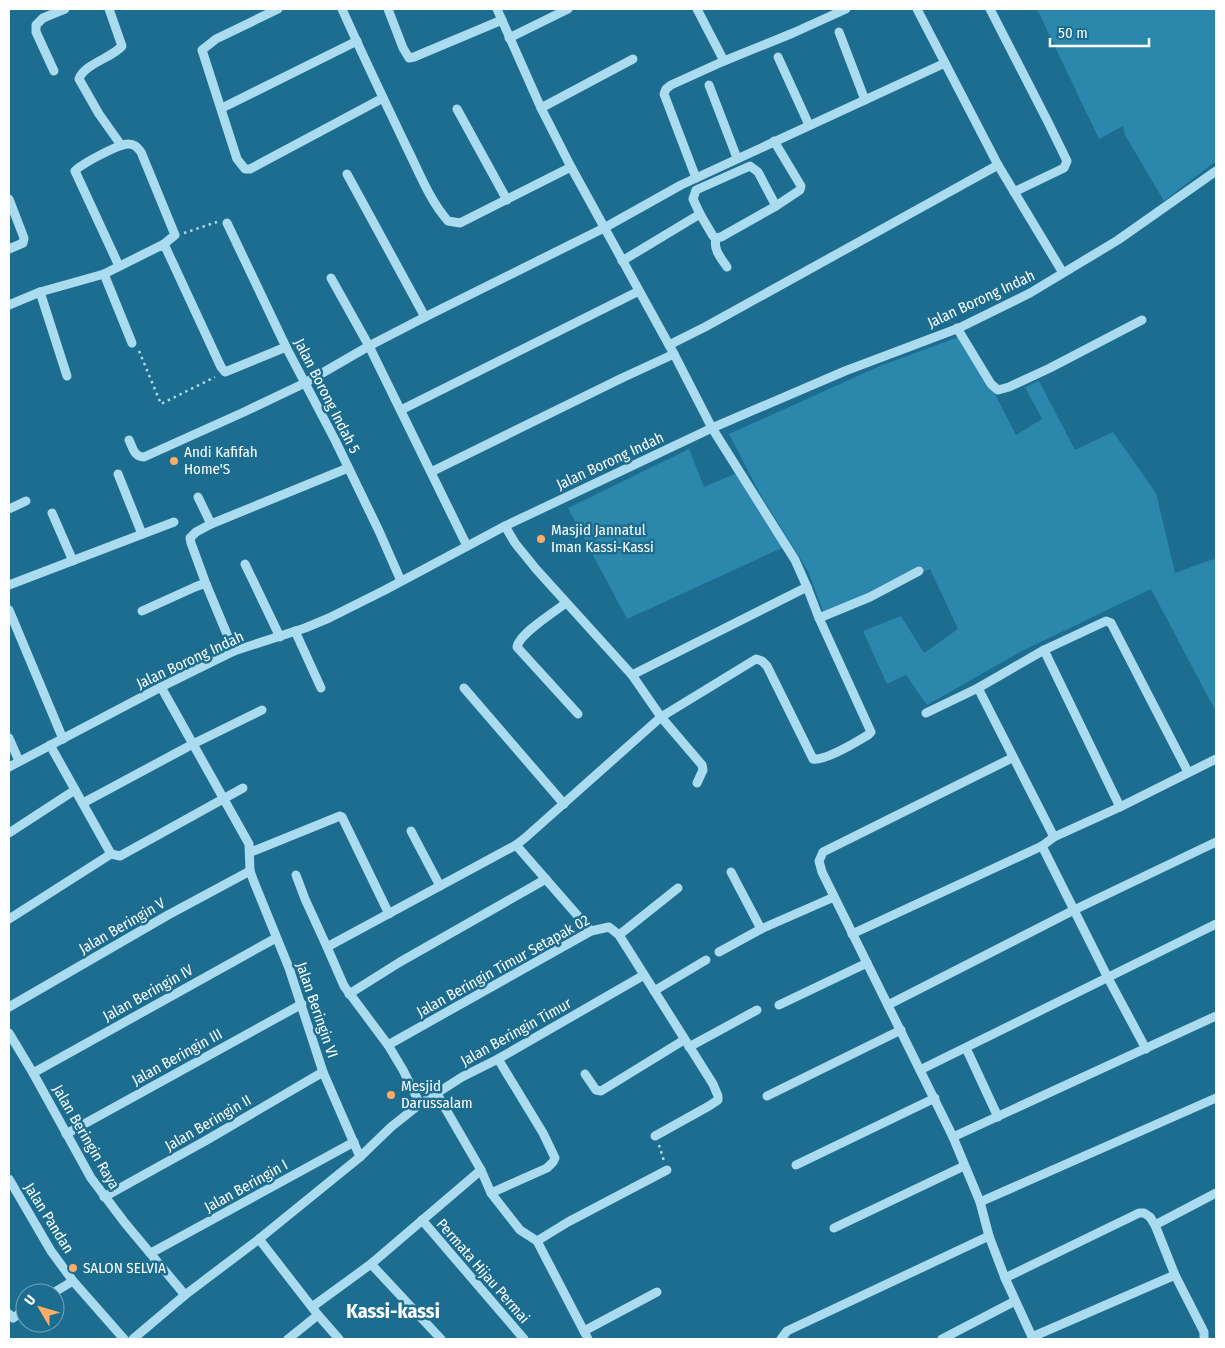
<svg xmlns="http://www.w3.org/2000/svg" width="1225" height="1348" font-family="'Fira Sans Condensed',sans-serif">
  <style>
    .green { fill: #2c87ac }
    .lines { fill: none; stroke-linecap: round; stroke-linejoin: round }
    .path { stroke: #abdbee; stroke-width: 2.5; stroke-dasharray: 2.5 4; stroke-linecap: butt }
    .minor { stroke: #abdbee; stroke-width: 9 }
    .poi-dot { fill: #fead69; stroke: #1c6d90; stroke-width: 2 }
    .labels { text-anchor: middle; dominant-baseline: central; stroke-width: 5; stroke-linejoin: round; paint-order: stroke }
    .street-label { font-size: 15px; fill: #fff; stroke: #1c6d90 }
    .poi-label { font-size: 15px; fill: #fff; stroke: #1c6d90; text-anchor: start }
    .district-label { font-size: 20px; font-weight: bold; fill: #fff; stroke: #1c6d90 }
  </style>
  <rect width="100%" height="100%" fill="#1c6d90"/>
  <g class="green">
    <path d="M1037,9H1216V161L1164,201L1125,135L1123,126L1099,139Z"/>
    <path d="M961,336L993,390L1016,435L1042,419L1025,387L1039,381L1075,450L1113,432L1156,493L1175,573L1216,558V707L1214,708L1151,589L1022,651L927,705L906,675L887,684L863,631L901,616L924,653L958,629L930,569L823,611L808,571L760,494L729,434L880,366Z"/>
    <path d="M689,449L704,487L739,472L784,547L627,619L568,508Z"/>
  </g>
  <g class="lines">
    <g class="path">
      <path d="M184,233L217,222"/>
      <path d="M139,351L161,404L215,377"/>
      <path d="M659,1145L664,1161"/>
    </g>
    <g class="minor">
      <path d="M109,9L122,46C112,58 84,64 79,79L99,114L121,145"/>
      <path d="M278,9L216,39L202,50L237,159L245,169H250L383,98"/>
      <path d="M342,9C363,56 385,102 407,148C419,172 430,201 448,221L460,223L571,167L674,354L712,428L795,560L807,587"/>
      <path d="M388,9L403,48L409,58L414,57L502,20"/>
      <path d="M497,9L541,108L571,167"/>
      <path d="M917,9L998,165L1063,273"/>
      <path d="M990,9L1048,122L1067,161L1064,168L1014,192"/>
      <path d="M839,32L865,100"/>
      <path d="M509,38L568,9"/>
      <path d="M778,57L809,125"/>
      <path d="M724,61L793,33L846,9"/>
      <path d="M54,71L36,32V25L43,18L65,9"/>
      <path d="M709,85L737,158"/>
      <path d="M222,108L357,41"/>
      <path d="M541,108L633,59"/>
      <path d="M457,109L507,200"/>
      <path d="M347,174L425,317"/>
      <path d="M696,178L664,94L666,89L671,85L724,61L697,9"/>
      <path d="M9,199L24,238L23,243L9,249"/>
      <path d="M700,214L693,199L696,190L750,166L758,172L776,206"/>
      <path d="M227,223L286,347L335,440L379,531L401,581"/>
      <path d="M716,238C713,250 721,258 727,267"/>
      <path d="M622,261L700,214L713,236L716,238L721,237L776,206L800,190L801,186L774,141"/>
      <path d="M119,266L75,171C81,164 119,144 128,144C135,144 137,147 141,152L175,235L164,244"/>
      <path d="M104,274L132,343"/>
      <path d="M331,278L369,346L467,546"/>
      <path d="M40,292L67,376"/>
      <path d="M9,305L40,292L104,274L164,244L221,367L225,372L286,347"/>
      <path d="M957,328L991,384L998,390L1009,387L1050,368L1142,320"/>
      <path d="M669,345L705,327L998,165"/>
      <path d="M401,410L639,291"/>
      <path d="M129,440C133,448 134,457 144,457L244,412L305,383L369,346L425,317L604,228L681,185L945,63"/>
      <path d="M431,472L622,378L674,354"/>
      <path d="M118,474L142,534"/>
      <path d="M198,497L211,524"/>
      <path d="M9,509L26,501"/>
      <path d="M52,513L73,561"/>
      <path d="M505,526L515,543L536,569L632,675L661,717L702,765L703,770L697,783"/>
      <path d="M245,564L280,637"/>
      <path d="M206,584L191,543L190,538L196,532L211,524L348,468"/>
      <path d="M9,585L174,522"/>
      <path d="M566,603C554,612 519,634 517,647L578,714"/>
      <path d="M9,610L63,739"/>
      <path d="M142,611L195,587L203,584H206L234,651"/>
      <path d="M819,618L870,597L919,571"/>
      <path d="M295,631L321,688"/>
      <path d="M1044,650L1120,807"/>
      <path d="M161,687L249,844L250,871L254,882L289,968L323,1072L360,1157"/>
      <path d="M464,688L564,804"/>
      <path d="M978,688L1054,837"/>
      <path d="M926,713L978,688L1044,650L1106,621L1111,623L1188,772"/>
      <path d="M9,738L19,761"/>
      <path d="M50,745L111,854"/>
      <path d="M1012,758L823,852L819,861L822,872L953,1137L980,1202L989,1236L1005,1278L1033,1339"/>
      <path d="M9,767L161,687L234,651L305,628L329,618L385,590L505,526L712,428L845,371L959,328L1030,293L1118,240L1216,171"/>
      <path d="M83,803L193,744L262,710"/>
      <path d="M411,831L440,886"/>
      <path d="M9,833L75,790"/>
      <path d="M516,845L591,931"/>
      <path d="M1042,846L1108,978L1146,1049"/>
      <path d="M251,852L340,816L342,817L389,914"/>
      <path d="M111,854L120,856L243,788"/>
      <path d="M731,872L761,929"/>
      <path d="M296,875L305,899L327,947L516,845L525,838L661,717L756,659L762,661L767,666L813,759C826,761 856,742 868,735L871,732L819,618L807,587L632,675"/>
      <path d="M9,919L111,854"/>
      <path d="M852,934L1042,846L1054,837L1120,807L1216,759"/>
      <path d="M619,935L678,888"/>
      <path d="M327,947L344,986L388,1045L403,1070L420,1104"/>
      <path d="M719,952L761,929L834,897"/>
      <path d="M654,991L706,960"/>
      <path d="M349,994L400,962L546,879"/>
      <path d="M779,1005L867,963"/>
      <path d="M888,1005L1074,910L1216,842"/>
      <path d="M9,1007L168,915L250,871"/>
      <path d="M9,1033L33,1073L91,1178L125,1223L185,1295"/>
      <path d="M388,1045L591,931L609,927L619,935L713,1084L718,1096V1100L709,1106L655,1136"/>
      <path d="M689,1047L757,1010"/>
      <path d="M966,1048L998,1117"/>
      <path d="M920,1070L1216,924"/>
      <path d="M33,1073L276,938"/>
      <path d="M585,1074L596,1090L601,1091L684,1040"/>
      <path d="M437,1094L481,1170L491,1193L520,1230L537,1241L588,1339"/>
      <path d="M767,1096L901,1030"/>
      <path d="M66,1134L302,1004"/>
      <path d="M953,1137L1216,1016"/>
      <path d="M796,1165L935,1098"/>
      <path d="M9,1179L51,1251L73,1281L124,1339"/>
      <path d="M491,1193L547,1168L553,1162L555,1158L543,1133L498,1059"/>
      <path d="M104,1197L205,1141L323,1072"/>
      <path d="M980,1202L1216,1098"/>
      <path d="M422,1220L524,1339"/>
      <path d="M1155,1225L1216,1193"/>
      <path d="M834,1228L964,1166"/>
      <path d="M259,1239L318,1315L339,1339"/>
      <path d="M537,1241L568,1222L667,1170"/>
      <path d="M151,1253L354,1142"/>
      <path d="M371,1264L441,1339"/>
      <path d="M1005,1278L1139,1213H1144L1150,1217L1155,1225L1175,1275L1204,1332V1339"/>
      <path d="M53,1293L73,1281"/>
      <path d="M312,1307L371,1264L481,1170"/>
      <path d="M9,1314L13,1318L25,1310"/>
      <path d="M584,1331L657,1292"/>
      <path d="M1032,1337L1175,1275"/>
      <path d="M133,1339L185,1295L259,1239L360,1157L391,1127L420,1104L462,1077L498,1059L644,975"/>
      <path d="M288,1339L318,1315"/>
      <path d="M781,1339L787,1331L989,1236"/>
      <path d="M942,1339L1015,1301"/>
    </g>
  </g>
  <g class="poi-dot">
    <circle cx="174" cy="461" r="5"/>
    <circle cx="541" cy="539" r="5"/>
    <circle cx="391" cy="1095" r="5"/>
    <circle cx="73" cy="1268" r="5"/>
  </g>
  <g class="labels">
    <g class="street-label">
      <text transform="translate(981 299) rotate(-25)">Jalan Borong Indah</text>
      <text transform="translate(327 396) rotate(63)">Jalan Borong Indah 5</text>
      <text transform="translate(610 461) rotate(-25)">Jalan Borong Indah</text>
      <text transform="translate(190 660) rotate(-25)">Jalan Borong Indah</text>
      <text transform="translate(122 926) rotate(-30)">Jalan Beringin V</text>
      <text transform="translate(503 966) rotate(-29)">Jalan Beringin Timur Setapak 02</text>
      <text transform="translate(148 993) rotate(-29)">Jalan Beringin IV</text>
      <text transform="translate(317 1010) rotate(71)">Jalan Beringin VI</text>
      <text transform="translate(516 1032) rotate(-29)">Jalan Beringin Timur</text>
      <text transform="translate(177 1057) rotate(-29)">Jalan Beringin III</text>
      <text transform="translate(208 1123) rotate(-30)">Jalan Beringin II</text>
      <text transform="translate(86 1137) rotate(60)">Jalan Beringin Raya</text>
      <text transform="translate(246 1186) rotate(-29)">Jalan Beringin I</text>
      <text transform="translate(49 1218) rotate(58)">Jalan Pandan</text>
      <text transform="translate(483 1271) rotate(49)">Permata Hijau Permai</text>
    </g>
    <g class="poi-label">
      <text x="184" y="452">Andi Kafifah<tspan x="184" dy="17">Home'S</tspan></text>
      <text x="551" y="530">Masjid Jannatul<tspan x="551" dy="17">Iman Kassi-Kassi</tspan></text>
      <text x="401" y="1086">Mesjid<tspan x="401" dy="17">Darussalam</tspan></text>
      <text x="83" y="1268">SALON SELVIA</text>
    </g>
    <g class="district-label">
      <text x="393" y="1311">Kassi-kassi</text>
    </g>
  </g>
  <rect width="1225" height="1348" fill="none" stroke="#ffffff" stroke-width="20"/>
  <g transform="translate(40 1308) rotate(308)"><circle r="24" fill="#1c6d90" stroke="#77a7bc"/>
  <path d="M0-4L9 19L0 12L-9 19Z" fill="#fead69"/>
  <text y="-8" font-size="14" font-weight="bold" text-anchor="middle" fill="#ffffff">U</text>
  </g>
  <path d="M1050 38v8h99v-8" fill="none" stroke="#ffffff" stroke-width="2.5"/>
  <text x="1058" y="38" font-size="15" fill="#ffffff" stroke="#1c6d90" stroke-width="4" paint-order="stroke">50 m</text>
</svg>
